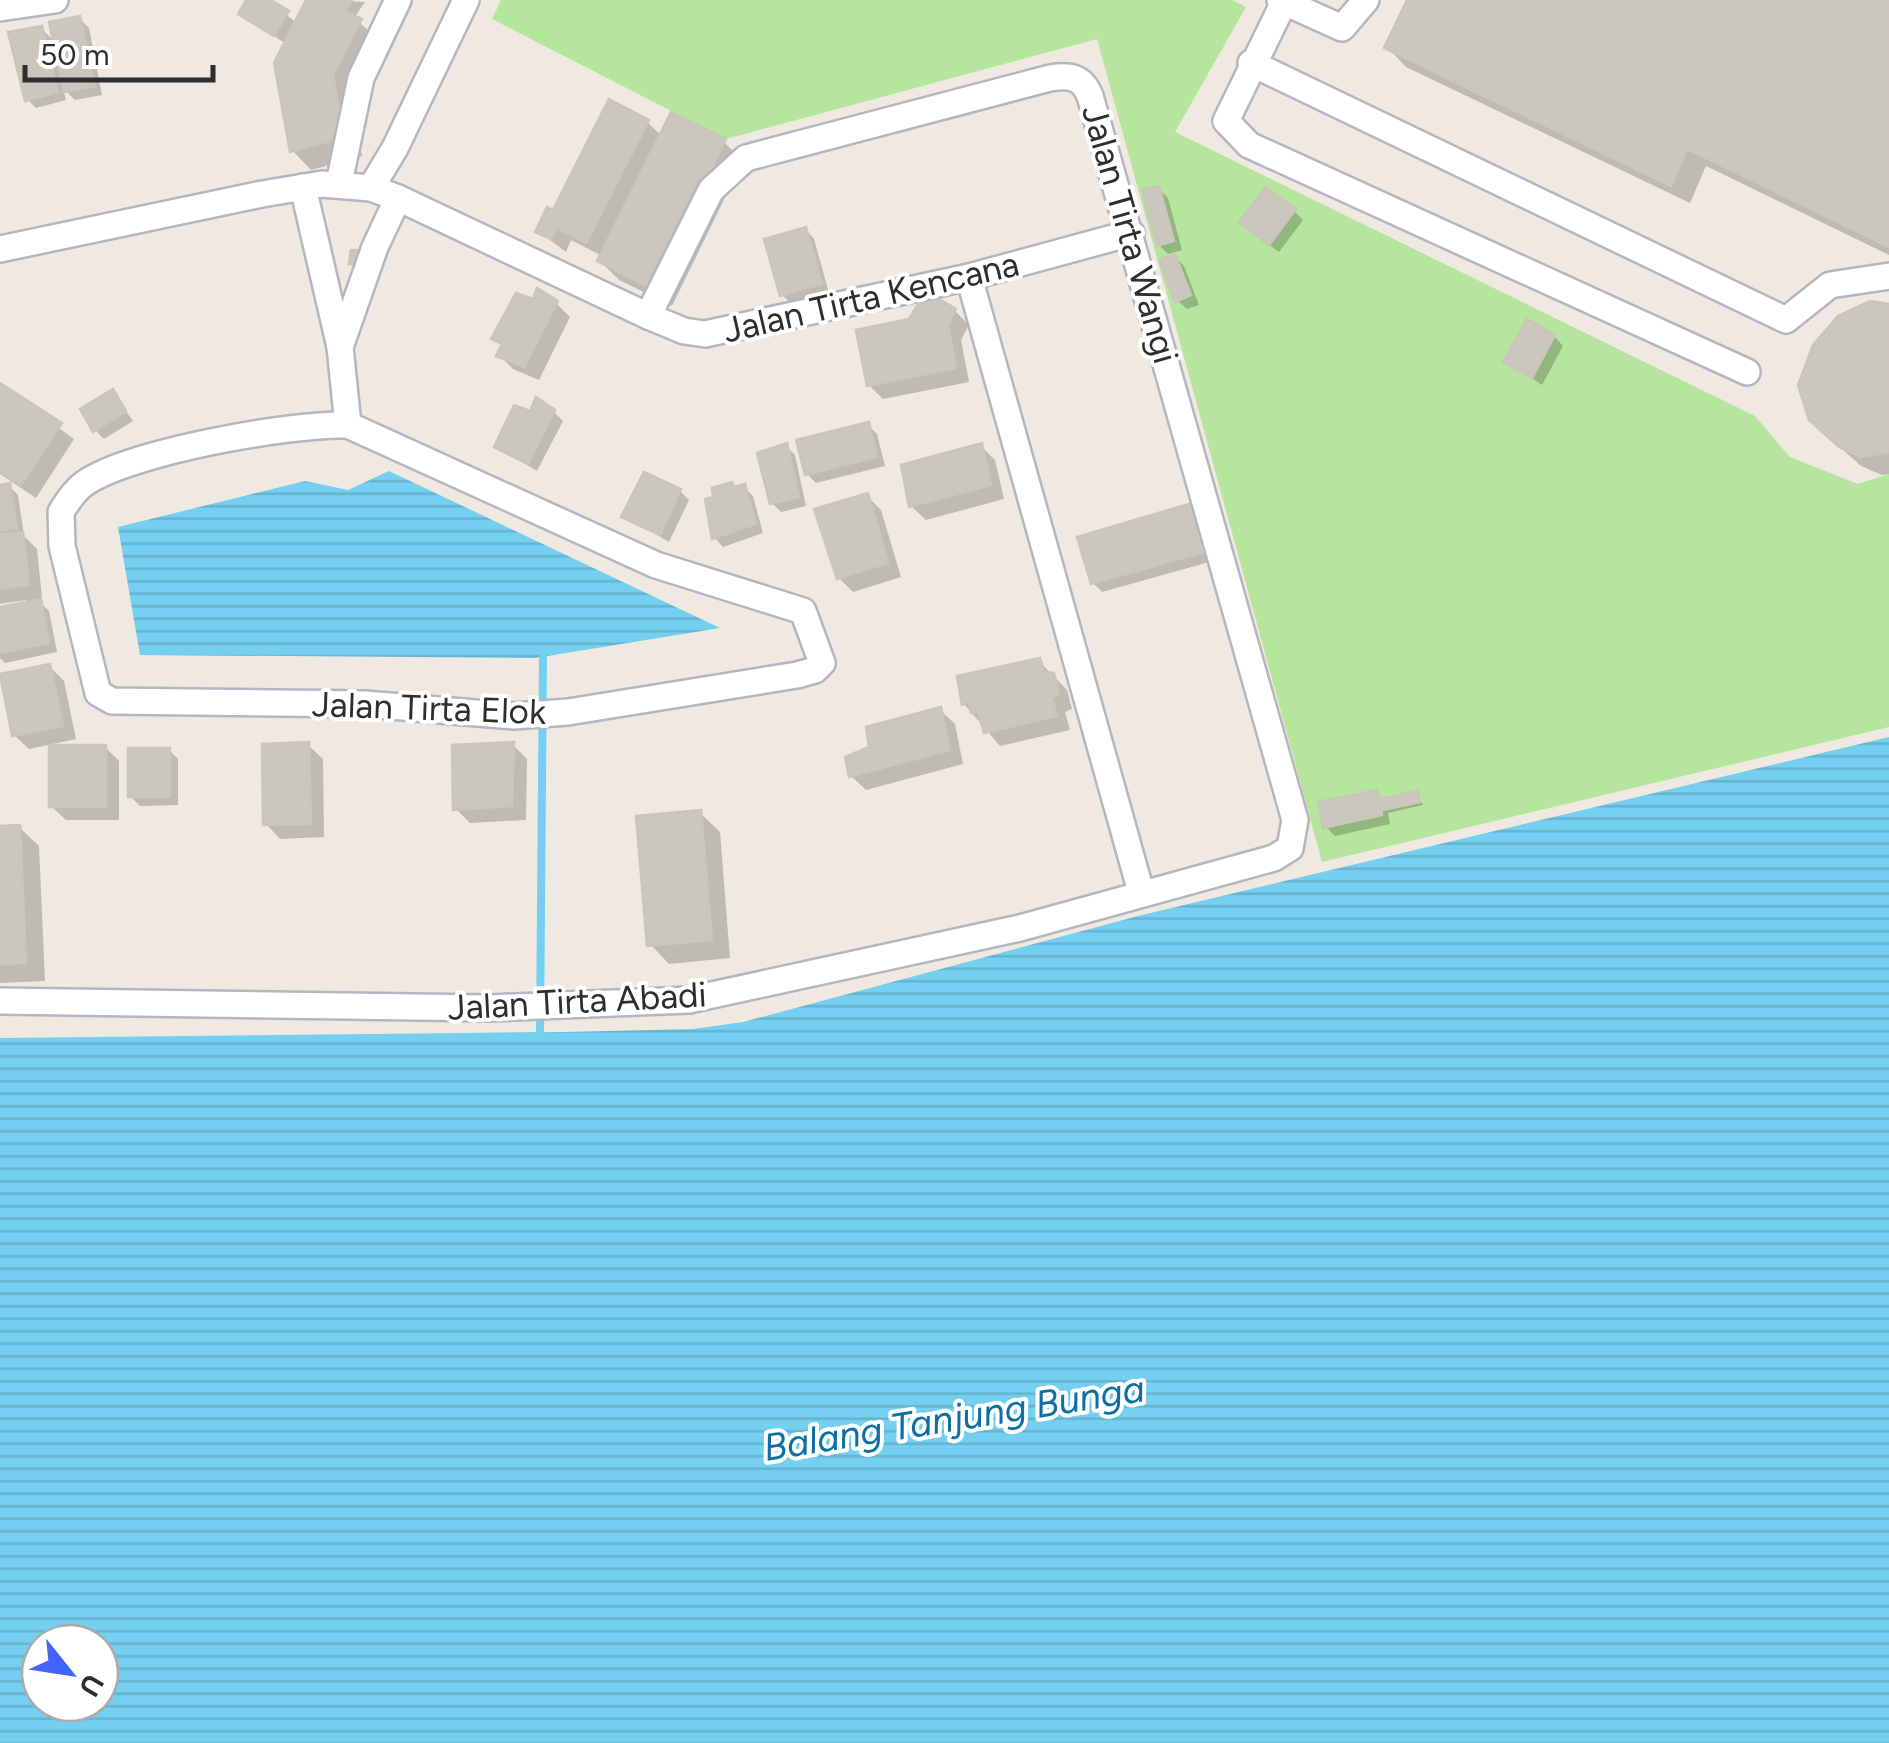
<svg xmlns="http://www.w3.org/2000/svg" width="1889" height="1743" font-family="Figtree,sans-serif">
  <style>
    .grass { fill: #b6e59e }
    .water { fill: url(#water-rules); fill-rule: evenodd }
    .shadow { fill: #0003 }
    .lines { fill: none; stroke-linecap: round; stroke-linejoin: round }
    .stream { stroke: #75cff0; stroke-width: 8 }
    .building { fill: #cbc7bf; stroke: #cbc5ba; stroke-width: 2.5 }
    .minor-casing { stroke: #b4b7c1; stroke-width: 30 }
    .minor { stroke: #fff; stroke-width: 25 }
    .labels { text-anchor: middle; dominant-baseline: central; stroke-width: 8; stroke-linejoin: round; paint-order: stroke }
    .street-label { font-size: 35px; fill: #2e2e2e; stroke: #fff }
    .water-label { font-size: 38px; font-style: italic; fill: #0d6fa3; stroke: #fff }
  </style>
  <defs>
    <pattern id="water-rules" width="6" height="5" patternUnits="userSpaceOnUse" patternTransform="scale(2.5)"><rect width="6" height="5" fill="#75cff0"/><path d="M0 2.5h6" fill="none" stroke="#66b2ce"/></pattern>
  </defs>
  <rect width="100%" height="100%" fill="#efe9e1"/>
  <path class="grass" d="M501,0H1232L1246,7L1175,132L1755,416L1790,457L1858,484L1889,474V727L1322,862L1097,39L726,139L492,19Z"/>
  <g class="water">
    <path d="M389,471L720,628L535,658L140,655L118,527L305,481L348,490Z"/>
    <path d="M1889,737V1743H0V1038L566,1032L693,1029L743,1022L1138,916ZM100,1643V1703H40V1643Z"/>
  </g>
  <g class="shadow">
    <path d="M249,0H267L297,23L309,0L326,4L322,0L365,2L354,18L379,40L351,95L362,156L311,170L292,150L286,44L241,13Z"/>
    <path d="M1410,0H1889V255L1706,166L1690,203L1406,67L1387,47Z"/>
    <path d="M80,19L89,28L102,95L75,100L63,88L66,100L36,108L27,99L42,29L56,43Z"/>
    <path d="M647,122L662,136L724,142L743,161L672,306L619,280L600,261L602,256L571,240L566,252L538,231Z"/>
    <path d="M1158,188L1168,198L1182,250L1168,254L1159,245Z"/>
    <path d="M1294,211L1303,220L1279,252L1251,231Z"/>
    <path d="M805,229L814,239L829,293L792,304L782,295Z"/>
    <path d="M1175,257L1184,266L1199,305L1187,309L1177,300Z"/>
    <path d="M534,302L556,303L570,317L539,380L513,369L499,355L503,347L494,338Z"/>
    <path d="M1889,307V474L1882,475L1861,466L1831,439Z"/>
    <path d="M955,311L969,325L961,340L969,382L883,399L869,385Z"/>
    <path d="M1554,336L1563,346L1542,385L1506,361Z"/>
    <path d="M0,386L74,439L36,498L0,474Z"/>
    <path d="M112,392L133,421L104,439L95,430Z"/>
    <path d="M553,411L563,421L537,471L497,446Z"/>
    <path d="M868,425L877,434L885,466L816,483L807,474Z"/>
    <path d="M786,446L795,455L806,506L781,512L772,503Z"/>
    <path d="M981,446L995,460L1004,499L926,520L911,506Z"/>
    <path d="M9,486L18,495L24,536L37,549L42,598L37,599L49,611L57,652L5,663L0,658V610L27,605L26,600L0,604V487Z"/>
    <path d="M744,487L753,496L763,533L723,547L715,538L708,501Z"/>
    <path d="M680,491L689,500L669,542L624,516Z"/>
    <path d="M867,496L881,510L901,577L853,592L839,578Z"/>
    <path d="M1192,506L1201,515L1213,561L1102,592L1093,583Z"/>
    <path d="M1039,661L1067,690L1072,709L1065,712L1070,730L1000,746L964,704L960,678Z"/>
    <path d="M49,666L64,681L76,739L29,749L14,735Z"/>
    <path d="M940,710L955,724L963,764L866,790L851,776Z"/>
    <path d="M308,745L323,759L324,837L280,839L266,824Z"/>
    <path d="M513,745L527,759L526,820L470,823L456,809Z"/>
    <path d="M105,747L119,761V820H66L51,806Z"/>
    <path d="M169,750L178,759V805L140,806L130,796Z"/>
    <path d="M1376,793L1384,801L1417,794L1423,805L1388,813L1390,824L1335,836L1325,826Z"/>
    <path d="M700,813L720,832L730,958L669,964L650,944Z"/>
    <path d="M19,827L39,846L45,981L0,983V828Z"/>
  </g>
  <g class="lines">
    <path class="stream" d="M540,1033L543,656"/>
  </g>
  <g class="building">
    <path d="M246,0H271L289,11L274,36L238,14Z"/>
    <path d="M306,0H321L362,19L333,75L344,137L290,152L274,63Z"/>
    <path d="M327,0H352L346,10Z"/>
    <path d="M1407,0H1889V247L1687,149L1671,186L1384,48Z"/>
    <path d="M80,16L95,86L64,92L49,22Z"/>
    <path d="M42,26L58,92L25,101L8,32Z"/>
    <path d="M609,99L649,120L586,243L557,228L551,239L535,232L547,207L553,210Z"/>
    <path d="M671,112L726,139L652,289L597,261Z"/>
    <path d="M1159,186L1174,241L1157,246L1142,190Z"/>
    <path d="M1266,187L1296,209L1269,245L1239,222Z"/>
    <path d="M806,227L822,284L780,296L764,239Z"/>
    <path d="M351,250L369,251L368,266L349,264Z"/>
    <path d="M1175,254L1191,295L1175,302L1159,260Z"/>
    <path d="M537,288L558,301L524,367L496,356L502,344L491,339L516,293L533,299Z"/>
    <path d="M926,291L956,309L948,325L956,368L867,386L856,330L909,319Z"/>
    <path d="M1870,301L1889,304V452L1861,457L1839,447L1809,420L1798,385L1813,345L1838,316Z"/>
    <path d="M1527,319L1555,335L1532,378L1503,362Z"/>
    <path d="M0,383L62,423L21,485L0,472Z"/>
    <path d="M113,389L126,411L93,432L80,409Z"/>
    <path d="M536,397L555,410L528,464L494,447L514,405L530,411Z"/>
    <path d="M869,422L877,457L805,475L796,440Z"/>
    <path d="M787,443L799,497L770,504L757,453Z"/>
    <path d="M982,443L991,485L909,507L901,465Z"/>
    <path d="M644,472L681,489L660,535L621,517Z"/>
    <path d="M732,482L734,487L745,484L756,524L712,539L705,499L713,497L712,488Z"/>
    <path d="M10,483L17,528L0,531V485Z"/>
    <path d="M868,493L888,563L837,579L814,509Z"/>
    <path d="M1192,503L1205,552L1091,584L1077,537Z"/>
    <path d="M23,532L29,585L0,589V535Z"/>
    <path d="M41,599L49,643L0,653V607Z"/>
    <path d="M1040,658L1044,672L1054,673L1059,695L1052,698L1057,716L984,733L978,712L971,713L969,702L962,705L957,676Z"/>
    <path d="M50,664L63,726L12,736L0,674Z"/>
    <path d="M941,707L950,750L849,777L845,757L869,747L866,727Z"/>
    <path d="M309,742L311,824L263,825L262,744Z"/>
    <path d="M514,742L512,806L453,810L452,745Z"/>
    <rect x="49" y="745" width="57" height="62"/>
    <rect x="128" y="748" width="42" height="49"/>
    <path d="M1377,790L1382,815L1323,828L1318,802Z"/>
    <path d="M1418,791L1420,802L1383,810L1381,799Z"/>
    <path d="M701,810L712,940L647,946L636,816Z"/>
    <path d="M20,825L26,963L0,964V826Z"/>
  </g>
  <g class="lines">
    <defs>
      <g id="minor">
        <path d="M1280,0L1342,28L1366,0"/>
        <path d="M1285,0L1226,121L1249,145L1747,372"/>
        <path d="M0,8L55,0"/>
        <path d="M1251,63L1786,320L1830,285L1889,276"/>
        <path d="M339,183L361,78L398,0"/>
        <path d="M303,187L340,347"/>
        <path d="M398,198L648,316L684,331L705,334L969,277L1131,233"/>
        <path d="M0,249L262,194L322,184L371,188L395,148L466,0"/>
        <path d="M969,277L1141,892"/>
        <path d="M348,425L656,565L803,611L822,663L815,670L797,675L568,712L514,716L365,704L112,701L98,693L62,546L61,512C67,502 75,490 85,483C130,452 292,423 348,425L340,347L375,247L398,198L371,188"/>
        <path d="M0,1001L488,1008L689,1000L1020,928L1274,858L1290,848L1295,820L1090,96C1082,76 1069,75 1050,78L746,158L711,190L648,316"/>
      </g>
    </defs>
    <use href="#minor" class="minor-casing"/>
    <use href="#minor" class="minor"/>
  </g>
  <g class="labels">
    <g class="street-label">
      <text transform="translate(1130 234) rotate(74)">Jalan Tirta Wangi</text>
      <text transform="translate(871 297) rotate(-13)">Jalan Tirta Kencana</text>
      <text transform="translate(429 708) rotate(2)">Jalan Tirta Elok</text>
      <text transform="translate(577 1001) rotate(-3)">Jalan Tirta Abadi</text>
    </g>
    <g class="water-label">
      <text transform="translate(954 1418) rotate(-9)">Balang Tanjung Bunga</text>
    </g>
  </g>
  <g transform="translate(70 1673) rotate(120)"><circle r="48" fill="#ffffff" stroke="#ababab" stroke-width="2.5"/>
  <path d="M0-8L18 38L0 25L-18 38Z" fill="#4264fb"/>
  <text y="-15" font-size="28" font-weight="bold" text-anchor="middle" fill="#2e2e2e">U</text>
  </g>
  <path d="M25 65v15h188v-15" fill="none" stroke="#2e2e2e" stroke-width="5"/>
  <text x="40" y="65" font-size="30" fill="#2e2e2e" stroke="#ffffff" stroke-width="8" paint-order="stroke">50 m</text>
</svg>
